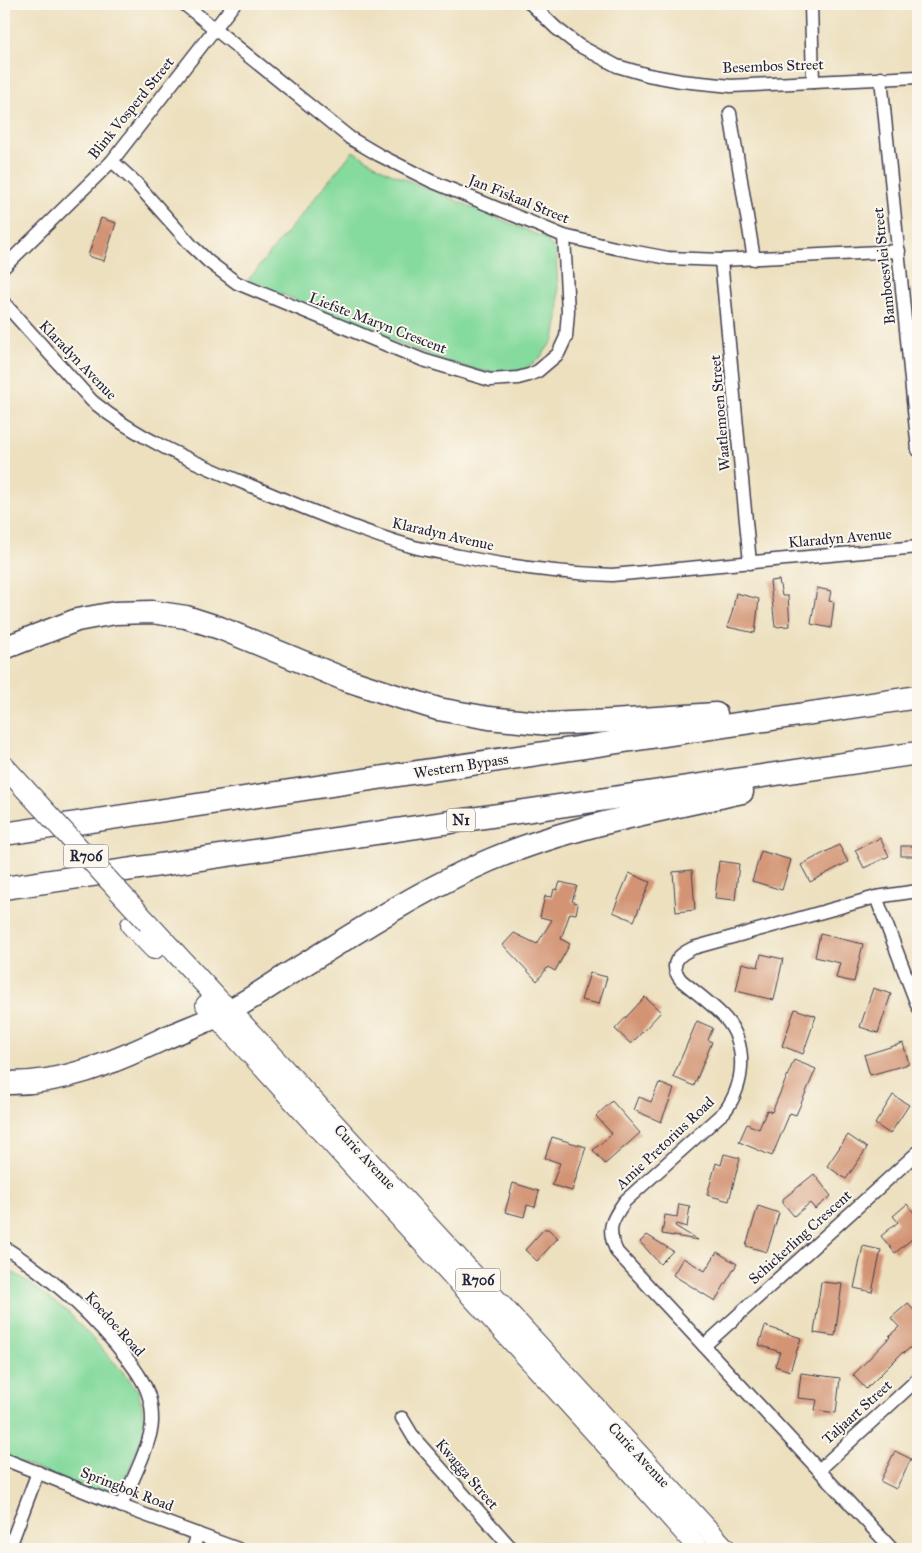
<svg xmlns="http://www.w3.org/2000/svg" width="922" height="1553" font-family="'IM FELL Great Primer',serif">
  <style>
    .green { fill: #85da9d; stroke: #547e6c }
    .building { fill: #d39474 }
    .lines { fill: none; stroke-linecap: round; stroke-linejoin: round }
    .street-casing { stroke: #403e4f; stroke-width: 15 }
    .primary-casing { stroke: #403e4f; stroke-width: 22 }
    .highway-casing { stroke: #403e4f; stroke-width: 25 }
    .street { stroke: #fff; stroke-width: 12 }
    .primary { stroke: #fff; stroke-width: 20 }
    .highway { stroke: #fff; stroke-width: 22 }
    .primary-bridge-casing { stroke: #403e4f; stroke-width: 22; stroke-linecap: butt }
    .primary-bridge { stroke: #fff; stroke-width: 20 }
    .labels { text-anchor: middle; dominant-baseline: central; stroke-width: 4; stroke-linejoin: round; paint-order: stroke }
    .shield { fill: #fbf7ec; stroke: #636270; stroke-width: 1 }
    .shield-label { font-size: 14px; font-weight: bold; fill: #22223b }
    .street-label { font-size: 15px; fill: #22223b; stroke: #fbf7ec }
  </style>
  <rect width="100%" height="100%" fill="#fbf7ec"/>
  <filter id="ink" filterUnits="userSpaceOnUse"><feTurbulence type="fractalNoise" baseFrequency=".02" numOctaves="2"/><feDisplacementMap in="SourceGraphic" scale="10" xChannelSelector="R" yChannelSelector="G"/><feConvolveMatrix kernelMatrix="1 2 1 2 8 2 1 2 1" color-interpolation-filters="sRGB"/></filter>
  <filter id="wash" filterUnits="userSpaceOnUse"><feTurbulence type="fractalNoise" baseFrequency=".0096" numOctaves="4" result="noise"/><feDisplacementMap in="SourceGraphic" scale="20" xChannelSelector="R" yChannelSelector="G"/><feGaussianBlur stdDeviation="1.12" result="paint"/><feColorMatrix in="noise" values="0 0 0 0 0 0 0 0 0 0 0 0 0 0 0 0 0 1.4 0 .05"/><feComposite in="paint" operator="in"/></filter>
  <g filter="url(#wash)">
    <rect width="100%" height="100%" fill="#ede0bf"/>
    <g class="green">
      <path d="M353,151L386,171L545,238L556,251L559,311L554,339L540,358L525,369L506,373L480,371L434,358L248,280Z"/>
      <path d="M4,1267L25,1280L68,1312L123,1372L138,1391L143,1409L144,1432L121,1491L106,1497L4,1456Z"/>
    </g>
    <g id="blocks">
      <g class="building">
        <path d="M101,218L116,223L104,261L88,256Z"/>
        <path d="M779,580L782,596H788L790,626L775,627L770,581Z"/>
        <path d="M817,588L831,591L829,601L834,602L831,628L811,624Z"/>
        <path d="M736,593L759,599L755,633L727,627L732,613Z"/>
        <path d="M880,838L889,856L864,868L855,850Z"/>
        <path d="M839,845L848,862L810,882L801,865Z"/>
        <rect x="901" y="846" width="17" height="10"/>
        <path d="M761,851L791,860L782,890L752,881Z"/>
        <path d="M719,861L739,864L735,900L715,898Z"/>
        <path d="M692,870L695,910L676,912L673,872Z"/>
        <path d="M629,873L650,882L634,921L613,912Z"/>
        <path d="M560,882L577,886L572,901L578,904L576,914L570,913L561,939L570,944L555,971L548,967L537,981L503,945L514,933L537,944L552,920L540,917L545,896L552,897L554,889L557,890Z"/>
        <path d="M820,934L863,944L854,982L836,978L840,963L815,957Z"/>
        <path d="M761,954L783,959L774,1000L736,991L742,963L758,967Z"/>
        <path d="M590,973L607,977L599,1004L581,1000Z"/>
        <path d="M873,988L891,994L878,1033L860,1027Z"/>
        <path d="M645,997L661,1012L631,1044L615,1029Z"/>
        <path d="M795,1009L816,1016L803,1054L782,1046Z"/>
        <path d="M697,1021L713,1028L708,1040L712,1042L694,1086L673,1077Z"/>
        <path d="M903,1043L909,1064L870,1075L864,1055Z"/>
        <path d="M794,1060L816,1069L796,1115L790,1113L772,1156L739,1142L747,1124L759,1129L767,1110L772,1112Z"/>
        <path d="M659,1083L674,1089L661,1122L634,1110L639,1097L651,1102Z"/>
        <path d="M893,1095L909,1105L890,1134L875,1124Z"/>
        <path d="M612,1101L640,1133L605,1164L593,1150L612,1134L596,1116Z"/>
        <path d="M848,1135L867,1148L846,1179L827,1166Z"/>
        <path d="M552,1137L586,1147L572,1191L552,1185L560,1163L545,1158Z"/>
        <path d="M724,1154L740,1158L729,1201L707,1195L716,1163L721,1165Z"/>
        <path d="M814,1174L831,1196L815,1209L810,1203L794,1216L783,1203V1199Z"/>
        <path d="M513,1183L539,1191L535,1207L527,1205L524,1217L505,1212Z"/>
        <path d="M679,1204L690,1206L687,1227L676,1224L675,1226L698,1240L662,1234L665,1215L677,1217Z"/>
        <path d="M907,1204L918,1218V1234L895,1253L881,1236L898,1222L893,1216Z"/>
        <path d="M758,1206L779,1213L767,1252L746,1246Z"/>
        <path d="M544,1229H548L558,1238L537,1261L525,1250Z"/>
        <path d="M647,1235L673,1251L660,1264L640,1242Z"/>
        <path d="M863,1246L881,1250L872,1292L854,1288Z"/>
        <path d="M717,1252L737,1264L715,1301L673,1275L683,1258L705,1271Z"/>
        <path d="M821,1282L842,1284L835,1336L814,1333Z"/>
        <path d="M908,1303L918,1316V1341L904,1353L903,1352L866,1389L853,1375L890,1337L889,1336L899,1327L891,1318Z"/>
        <path d="M765,1326L801,1338L790,1371L775,1366L780,1352L759,1345Z"/>
        <path d="M801,1373L840,1378L836,1413L815,1410L817,1400L798,1398Z"/>
        <path d="M895,1451L911,1459L896,1489L880,1481Z"/>
      </g>
    </g>
  </g>
  <g filter="url(#ink)">
    <use href="#blocks" fill-opacity="0" stroke="#403e4f" stroke-width="1"/>
    <g class="lines">
      <defs>
        <g id="street">
          <path d="M184,4L350,138L379,155L431,181L564,236L615,248L668,258L721,260L899,251"/>
          <path d="M531,4L556,28L578,45L617,66L648,75L681,81L731,86L918,77"/>
          <path d="M811,4L813,82"/>
          <path d="M881,78L918,450"/>
          <path d="M730,113L754,259"/>
          <path d="M112,161L136,183L192,246L209,262L237,283L423,360L490,380L518,378L529,375L538,371L558,354L566,337L568,312L564,236"/>
          <path d="M721,260L750,563"/>
          <path d="M4,267L112,161L234,4"/>
          <path d="M4,303L92,401C139,440 196,463 251,486C305,508 358,531 414,547C429,551 444,553 459,556C510,567 560,573 612,575L918,547"/>
          <path d="M876,897L918,1007"/>
          <path d="M4,1247C50,1276 92,1314 126,1357C135,1369 145,1382 149,1397C151,1403 152,1413 152,1420C153,1440 130,1485 121,1506"/>
          <path d="M704,1346L918,1152"/>
          <path d="M402,1418L414,1438L512,1549"/>
          <path d="M4,1459L121,1506L238,1549"/>
          <path d="M819,1470L918,1379"/>
          <path d="M9,1549L38,1472"/>
          <path d="M193,1549L198,1534"/>
          <path d="M892,1549L617,1252C606,1229 611,1221 625,1201L725,1111C745,1084 748,1044 725,1018C712,1004 695,992 681,980C668,964 678,955 693,948L876,897L918,891"/>
        </g>
        <g id="primary">
          <path d="M4,766L25,789"/>
          <path d="M148,923L218,999L230,1010L726,1549"/>
          <path d="M131,925L154,949"/>
          <path d="M206,1005L601,1439L699,1549"/>
        </g>
        <g id="highway">
          <path d="M4,648L77,620L115,613L152,612L186,617L220,628L344,679L393,695L438,709L489,718L549,724L612,721L716,714"/>
          <path d="M4,834L918,697"/>
          <path d="M4,888L918,753"/>
          <path d="M4,1083C60,1085 112,1063 161,1040C185,1029 209,1021 232,1009C255,997 277,981 300,967C355,933 409,898 468,870C553,829 650,813 742,792"/>
        </g>
      </defs>
      <use href="#street" class="street-casing"/>
      <use href="#primary" class="primary-casing"/>
      <use href="#highway" class="highway-casing"/>
      <use href="#street" class="street"/>
      <use href="#primary" class="primary"/>
      <use href="#highway" class="highway"/>
      <defs>
        <path id="primary-bridge" d="M25,789L148,923"/>
      </defs>
      <use href="#primary-bridge" class="primary-bridge-casing"/>
      <use href="#primary-bridge" class="primary-bridge"/>
    </g>
  </g>
  <g class="labels">
    <g class="shield">
      <rect x="447" y="808.5" width="28" height="23" rx="4"/>
      <rect x="63.5" y="844.5" width="45" height="23" rx="4"/>
      <rect x="455.5" y="1268.5" width="45" height="23" rx="4"/>
    </g>
    <g class="shield-label">
      <text x="461" y="820">N1</text>
      <text x="86" y="856">R706</text>
      <text x="478" y="1280">R706</text>
    </g>
    <g class="street-label">
      <text transform="translate(773 66) rotate(-2)">Besembos Street</text>
      <text transform="translate(131 108) rotate(-51)">Blink Vosperd Street</text>
      <text transform="translate(519 199) rotate(22)">Jan Fiskaal Street</text>
      <text transform="translate(884 266) rotate(-96)">Bamboesvlei Street</text>
      <text transform="translate(378 323) rotate(21)">Liefste Maryn Crescent</text>
      <text transform="translate(78 360) rotate(46)">Klaradyn Avenue</text>
      <text transform="translate(720 413) rotate(-95)">Waatlemoen Street</text>
      <text transform="translate(443 534) rotate(13)">Klaradyn Avenue</text>
      <text transform="translate(840 538) rotate(-5)">Klaradyn Avenue</text>
      <text transform="translate(461 766) rotate(-9)">Western Bypass</text>
      <text transform="translate(665 1143) rotate(-43)">Amie Pretorius Road</text>
      <text transform="translate(365 1157) rotate(47)">Curie Avenue</text>
      <text transform="translate(800 1237) rotate(-42)">Schickerling Crescent</text>
      <text transform="translate(115 1324) rotate(48)">Koedoe Road</text>
      <text transform="translate(857 1412) rotate(-42)">Taljaart Street</text>
      <text transform="translate(639 1455) rotate(47)">Curie Avenue</text>
      <text transform="translate(467 1474) rotate(49)">Kwagga Street</text>
      <text transform="translate(127 1489) rotate(21)">Springbok Road</text>
    </g>
  </g>
  <rect width="922" height="1553" fill="none" stroke="#fbf7ec" stroke-width="20"/>
</svg>
